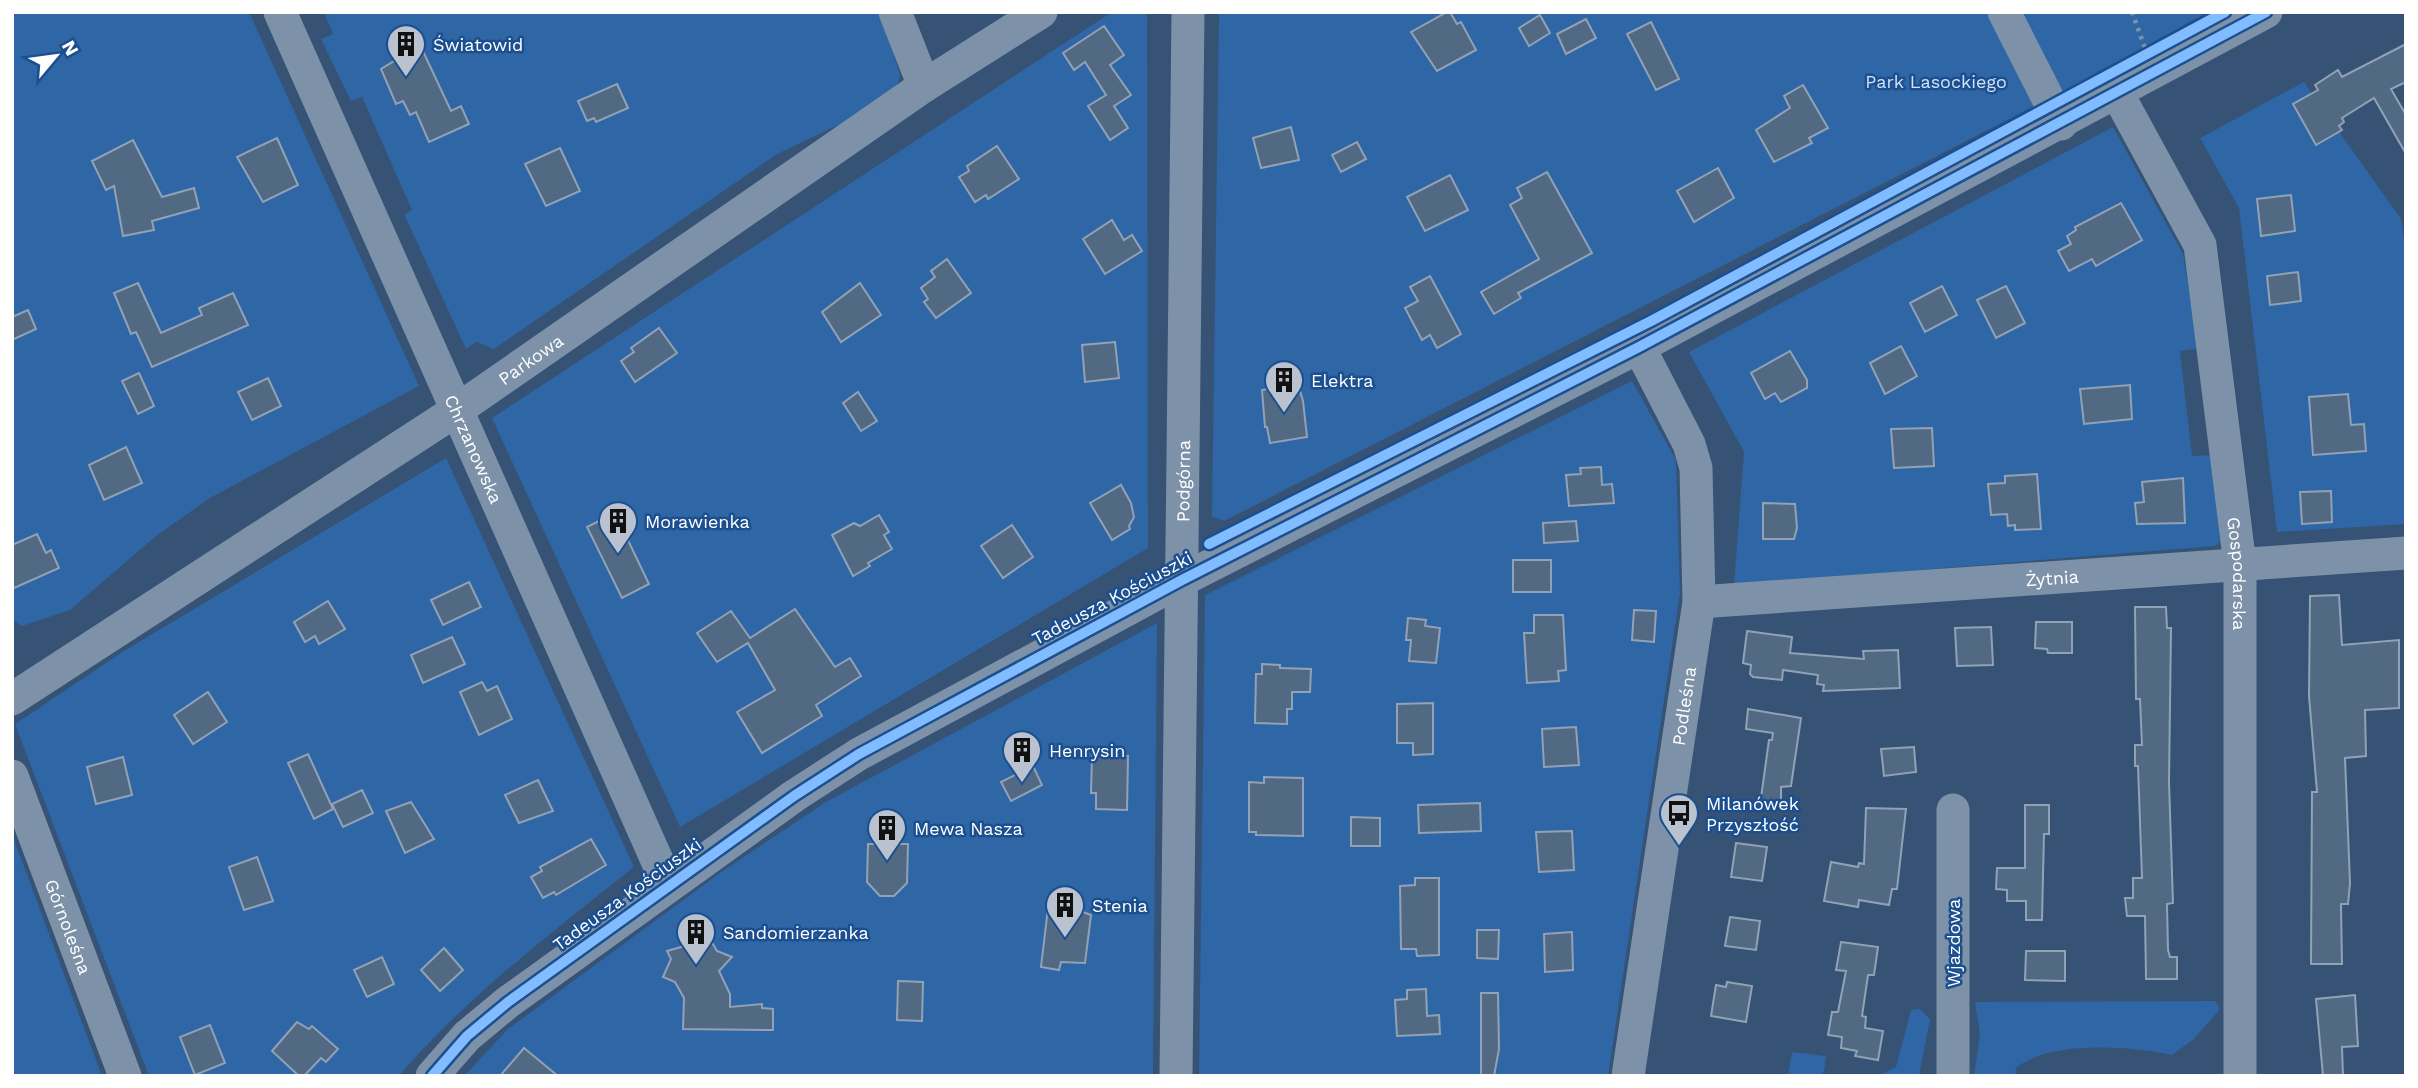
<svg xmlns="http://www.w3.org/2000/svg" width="2418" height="1088" font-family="'Work Sans',sans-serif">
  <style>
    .green { fill: #2f66a5 }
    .building { fill: #526984; stroke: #92a2b6; stroke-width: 2 }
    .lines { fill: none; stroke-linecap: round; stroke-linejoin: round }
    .path { stroke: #7d92a8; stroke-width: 4.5; stroke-dasharray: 3.5 5; stroke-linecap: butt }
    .minor { stroke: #7d92a8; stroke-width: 33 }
    .cycleway-casing { stroke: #1b4f8f; stroke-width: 15 }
    .cycleway { stroke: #80bcff; stroke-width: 10 }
    .labels { text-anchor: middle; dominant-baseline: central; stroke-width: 5; stroke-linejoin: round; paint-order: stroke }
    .poi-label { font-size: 18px; fill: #fff; stroke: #1b4f8f; text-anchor: start }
    .park-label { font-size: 18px; fill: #cfe3fa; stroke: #1b4f8f }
    .street-label { font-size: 18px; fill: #fff; stroke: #1b4f8f }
  </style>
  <rect width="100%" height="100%" fill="#365274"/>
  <g class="green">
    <path d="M12,12H249L419,386L210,498L156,536L70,610L22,626L12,619Z"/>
    <path d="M324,12H880L900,75L896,92L872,109L777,154L494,349L476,342L466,349L404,214L412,210L362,97L351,101L321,39L333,34Z"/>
    <path d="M1112,12H1147L1148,548L680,827L492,418Z"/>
    <path d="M1219,12H2208L2050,98L1224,521L1212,516Z"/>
    <path d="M2304,82L2401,219L2406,252V524L2277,532L2239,208L2200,138Z"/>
    <path d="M2113,127L2183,254L2199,348L2180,351L2192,456L2211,455L2220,542L2215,546L1734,585L1744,452L1689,352Z"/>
    <path d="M1632,381L1676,460L1680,593L1608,1076H1199L1205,595Z"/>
    <path d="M446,458L634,867C552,933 468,995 399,1076H149L15,724L124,651Z"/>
    <path d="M1157,623L1153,1076H464L508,1029L720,873L826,802Z"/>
    <path d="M12,834L102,1076H12Z"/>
    <path d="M2215,1001L2220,1009L2194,1039L2172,1055C2130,1046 2050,1040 2016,1068L2015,1076H1974L1980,1034L1975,1002Z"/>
    <path d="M1920,1009L1930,1019L1919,1076H1878L1896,1067L1911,1010Z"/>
    <path d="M1792,1052L1826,1056L1824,1072L1819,1076H1788Z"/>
  </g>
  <g class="building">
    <path d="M1447,12H1450L1457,24L1461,22L1476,50L1437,71L1411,32Z"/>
    <path d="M1540,15L1550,33L1529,46L1519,28Z"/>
    <path d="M1586,19L1596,38L1566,54L1557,34Z"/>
    <path d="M1651,22L1679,79L1656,90L1627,34Z"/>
    <path d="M1104,26L1124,55L1110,65L1131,95L1114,106L1128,128L1110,140L1088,106L1106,95L1085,62L1074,70L1063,53Z"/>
    <path d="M414,32L451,111L461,106L469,124L429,142L416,112L410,115L403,101L396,104L381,69L404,55L398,39Z"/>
    <path d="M2406,44V82L2391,89L2406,115V154L2374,98L2342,118L2344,122L2339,126L2342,130L2316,145L2293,104L2318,90L2315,85L2338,70L2342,77Z"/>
    <path d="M617,84L628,108L596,122L594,118L587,121L578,101Z"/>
    <path d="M1803,85L1828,128L1809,138L1812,143L1774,162L1756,130L1790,108L1784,96Z"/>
    <path d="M1291,127L1299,160L1261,168L1253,138Z"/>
    <path d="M277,138L298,185L263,202L237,157Z"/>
    <path d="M133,140L162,197L194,188L199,208L152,221L154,230L123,236L114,186L106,190L92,161Z"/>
    <path d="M1357,142L1366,159L1341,172L1332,155Z"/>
    <path d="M997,146L1019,179L988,199L986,195L975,202L959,177L969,171L967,166Z"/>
    <path d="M560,148L580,191L546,206L525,164Z"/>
    <path d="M1718,168L1734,198L1694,222L1677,191Z"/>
    <path d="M1547,172L1592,253L1518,293L1521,298L1494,314L1481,292L1539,259L1510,205L1522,198L1517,188Z"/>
    <path d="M1450,175L1468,210L1425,231L1407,197Z"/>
    <path d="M2291,195L2295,231L2261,236L2257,199Z"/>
    <path d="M2121,203L2142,240L2096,266L2092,259L2069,271L2058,251L2071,244L2067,236L2076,230L2075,227Z"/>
    <path d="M1112,220L1124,240L1132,235L1142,251L1105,274L1083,239Z"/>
    <path d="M947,259L971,293L936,318L924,302L928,299L921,288L935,277L931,271Z"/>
    <path d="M2298,272L2301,301L2270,305L2267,276Z"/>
    <path d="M1430,276L1461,334L1437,348L1430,335L1422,340L1405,308L1418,301L1410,287Z"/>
    <path d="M138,283L161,333L202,315L199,308L233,293L248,325L152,367L136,332L131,334L114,293Z"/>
    <path d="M860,283L881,315L841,342L822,312Z"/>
    <path d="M1942,286L1957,315L1925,332L1910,303Z"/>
    <path d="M2006,286L2025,323L1996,338L1977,300Z"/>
    <path d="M28,310L36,329L12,340V317Z"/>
    <path d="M659,328L677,353L635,382L621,361L634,352L631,348Z"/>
    <path d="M1115,342L1119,378L1085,382L1082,345Z"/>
    <path d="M1901,346L1917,376L1885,394L1870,363Z"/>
    <path d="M1790,351L1807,380V388L1781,402L1775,393L1765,399L1751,373Z"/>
    <path d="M139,373L154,406L138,414L122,381Z"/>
    <path d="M268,378L281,406L252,420L238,392Z"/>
    <path d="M1298,384L1303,401L1307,437L1270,443L1267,427H1265L1262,390Z"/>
    <path d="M2130,385L2132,419L2084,424L2080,389Z"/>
    <path d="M858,392L877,421L861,431L843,403Z"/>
    <path d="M2348,394L2351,425L2364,424L2366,451L2313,455L2309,397Z"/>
    <path d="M1932,428L1934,466L1894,468L1891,429Z"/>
    <path d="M126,447L142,483L104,500L89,465Z"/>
    <path d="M1601,467L1602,485L1612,484L1614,503L1569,506L1566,475L1581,474L1580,468Z"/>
    <path d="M2037,474L2041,529L2015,530V525L2008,526L2007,514L1991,515L1988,484L2005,483V476Z"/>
    <path d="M2183,478L2185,523L2137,524L2135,503L2144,502L2142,482Z"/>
    <path d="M1121,485L1131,503L1134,517L1129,526L1130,529L1112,540L1090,503Z"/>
    <path d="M2331,491L2332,522L2302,524L2300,492Z"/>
    <path d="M1763,503L1795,504L1797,528L1794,539H1763Z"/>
    <path d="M615,513L649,584L622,598L587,527Z"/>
    <path d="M879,515L889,532L884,535L892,549L868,563L870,566L853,576L832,535L854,523L860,526Z"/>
    <path d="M1576,521L1578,541L1544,543L1543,523Z"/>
    <path d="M1012,525L1033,557L1003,578L981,546Z"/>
    <path d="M37,534L46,553L51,550L59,568L12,589V545Z"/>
    <rect x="1513" y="560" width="38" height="32"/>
    <path d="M469,582L481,607L443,625L431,600Z"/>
    <path d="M2339,595L2342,645L2399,640V708L2365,710L2366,756L2345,758L2350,883L2348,904H2341L2342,964H2311L2312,792H2317L2309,696L2310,596Z"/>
    <path d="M328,601L345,629L319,644L315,636L305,642L294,622Z"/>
    <path d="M2135,607H2166L2167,628H2171L2169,782L2173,903L2167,904L2168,950L2170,957H2177V979H2146L2145,916H2127L2125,898H2133V878H2142L2138,766H2135V745H2142L2140,699H2136Z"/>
    <path d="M795,609L835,667L850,658L861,676L816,705L822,716L762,753L737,712L775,690L748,643L717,662L697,633L731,611L750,638Z"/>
    <path d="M1634,610L1656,611L1654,642L1632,640Z"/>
    <path d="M1534,615H1563L1566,670L1558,671L1559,681L1527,683L1524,633H1534Z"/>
    <path d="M1408,618L1426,620L1425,626L1440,628L1436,663L1409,661L1411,640H1406Z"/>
    <path d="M2036,622H2072V653H2048L2047,649L2035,648Z"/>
    <path d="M1991,627L1993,665L1957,666L1955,628Z"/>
    <path d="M1747,631L1792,637L1790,653L1864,659L1863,651L1898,650L1900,688L1823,691L1824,685L1817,684L1818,675L1783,670L1782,680L1753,677L1750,674L1751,665L1743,663Z"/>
    <path d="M452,637L465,664L423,683L411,655Z"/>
    <path d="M1262,664L1280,665V668L1311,669L1310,692H1292V709H1287V724L1255,723L1256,674H1262Z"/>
    <path d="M482,682L487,691L497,686L512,719L479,735L460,692Z"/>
    <path d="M208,692L227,722L193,744L174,715Z"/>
    <path d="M1433,703V754L1413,755V743H1397V704Z"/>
    <path d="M1748,709L1801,718L1791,786L1781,787V808L1760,805L1769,740H1772L1773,733L1746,729Z"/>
    <path d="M1576,727L1579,765L1544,767L1542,729Z"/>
    <path d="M1914,747L1916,772L1884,776L1881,749Z"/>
    <path d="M308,754L333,809L314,819L288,763Z"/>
    <path d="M1092,755L1128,756L1127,810L1096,809V793H1091Z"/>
    <path d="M123,757L132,795L96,804L87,767Z"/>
    <path d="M1033,766L1042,785L1011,801L1001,782Z"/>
    <path d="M1264,777L1303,778V836L1256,835V832H1249V782L1264,783Z"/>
    <path d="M538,780L553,811L519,823L505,795Z"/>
    <path d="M362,790L373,813L343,827L332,804Z"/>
    <path d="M411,802L434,839L405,853L386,811Z"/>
    <path d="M1480,803L1481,831L1419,833L1418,805Z"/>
    <path d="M2025,805H2049V834H2044L2042,920H2026V901H2007V890L1996,889L1997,868H2025Z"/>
    <path d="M1866,808L1906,809L1897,889H1892L1889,905L1859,900L1858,907L1824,901L1831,862L1858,867L1859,863L1864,864Z"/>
    <path d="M1351,817L1380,818V846H1351Z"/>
    <path d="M1572,831L1574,870L1539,872L1536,832Z"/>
    <path d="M591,839L606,865L556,895L554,892L543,898L531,877L542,871L540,867Z"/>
    <path d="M1736,843L1767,847L1762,881L1731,877Z"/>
    <path d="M868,844H908L907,883L894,896H880L867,882Z"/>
    <path d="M257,857L273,901L244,910L229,867Z"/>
    <path d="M1415,878H1439V955L1417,956L1416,949H1401L1400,886L1415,885Z"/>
    <path d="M1048,908L1083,909V912L1091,915L1085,963L1061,962L1059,970L1041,967Z"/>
    <path d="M1730,917L1760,921L1756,950L1725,946Z"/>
    <path d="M1477,930H1499L1498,959L1477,958Z"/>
    <path d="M1572,932L1573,970L1545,972L1544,934Z"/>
    <path d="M710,939L717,951L732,957L719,971L730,994V1007L762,1004V1008L773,1009V1030L683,1029L684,998L675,982L663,977L671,959L667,951Z"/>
    <path d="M1841,942L1878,947L1874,975H1868L1862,1016L1866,1017L1865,1028L1883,1031L1878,1060L1855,1056L1857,1051L1841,1048L1842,1037L1828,1035L1832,1012H1838L1846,971L1836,970Z"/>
    <path d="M444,948L463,970L440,991L421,970Z"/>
    <path d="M2026,951H2065V981L2025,980Z"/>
    <path d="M382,957L394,984L367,997L354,970Z"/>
    <path d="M898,981L923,982L922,1021L897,1020Z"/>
    <path d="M1727,982L1752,986L1746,1022L1711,1016L1716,985L1726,987Z"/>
    <path d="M1426,989L1427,1016L1439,1015L1440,1034L1397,1036L1395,1000L1407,999V990Z"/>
    <path d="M1481,993H1498L1499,1049L1494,1076H1481Z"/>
    <path d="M2355,995L2358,1046L2342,1047L2343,1076H2323L2316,999Z"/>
    <path d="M297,1022L309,1029L312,1026L338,1049L326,1062L321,1058L304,1076H299L272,1051Z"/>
    <path d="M210,1025L225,1063L195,1075L180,1037Z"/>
    <path d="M524,1048L558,1076H500Z"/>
  </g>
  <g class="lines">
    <path class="path" d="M2132,12L2145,48"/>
    <g class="minor">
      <path id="s1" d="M280,12L668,885"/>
      <path d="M895,12L924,86"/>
      <path d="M2004,12L2061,124"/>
      <path id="s2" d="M2117,93L2200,245L2240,565V1076"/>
      <path id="s3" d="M1699,602L2406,553"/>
      <path id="s4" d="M12,699L457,410L924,86L1041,12"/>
      <path id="s5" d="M12,776L125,1076"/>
      <path d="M1953,810V1076"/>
      <path d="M432,1076L467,1036L508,1002L794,796L859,754L1182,580L1639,347L2266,12"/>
      <path id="s6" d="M1176,1076L1188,12"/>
      <path id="s7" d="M1628,1076L1699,602L1696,468L1689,444L1639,347"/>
    </g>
    <defs>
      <g id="cycleway">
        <path d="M1209,544L1653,320L2225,12"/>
        <path d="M432,1076L467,1036L508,1002L794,796L859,754L1182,580L1639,347L2266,12"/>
      </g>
    </defs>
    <use href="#cycleway" class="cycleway-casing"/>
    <use href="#cycleway" class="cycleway"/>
  </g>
  <defs>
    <symbol id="building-pin" viewBox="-11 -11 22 30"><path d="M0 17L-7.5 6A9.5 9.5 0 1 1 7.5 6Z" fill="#b9c2ce" stroke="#1b4f8f"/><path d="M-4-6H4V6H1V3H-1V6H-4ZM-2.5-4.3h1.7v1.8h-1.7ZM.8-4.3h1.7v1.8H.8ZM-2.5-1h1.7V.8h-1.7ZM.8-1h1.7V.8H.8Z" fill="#111"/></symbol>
    <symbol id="bus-pin" viewBox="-11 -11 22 30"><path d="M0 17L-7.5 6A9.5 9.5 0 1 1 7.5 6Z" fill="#b9c2ce" stroke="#1b4f8f"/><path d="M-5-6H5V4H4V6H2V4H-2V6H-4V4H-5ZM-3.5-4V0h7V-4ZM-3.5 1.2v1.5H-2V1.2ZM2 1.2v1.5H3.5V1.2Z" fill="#111"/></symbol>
  </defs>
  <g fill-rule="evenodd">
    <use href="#building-pin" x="384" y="22" width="44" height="60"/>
    <use href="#building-pin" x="1262" y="358" width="44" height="60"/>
    <use href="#building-pin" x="596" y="499" width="44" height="60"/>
    <use href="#building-pin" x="1000" y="728" width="44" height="60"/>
    <use href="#bus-pin" x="1657" y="791" width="44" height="60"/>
    <use href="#building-pin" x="865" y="806" width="44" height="60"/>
    <use href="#building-pin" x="1043" y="883" width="44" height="60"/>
    <use href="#building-pin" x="674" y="910" width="44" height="60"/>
  </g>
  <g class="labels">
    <g class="poi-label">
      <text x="433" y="44">Światowid</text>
      <text x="1311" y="380">Elektra</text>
      <text x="645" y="521">Morawienka</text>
      <text x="1049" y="750">Henrysin</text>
      <text x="1706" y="803">Milanówek<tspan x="1706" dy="21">Przyszłość</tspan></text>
      <text x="914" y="828">Mewa Nasza</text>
      <text x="1092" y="905">Stenia</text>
      <text x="723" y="932">Sandomierzanka</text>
    </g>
    <g class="park-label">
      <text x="1936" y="81">Park Lasockiego</text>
    </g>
    <g class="street-label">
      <text stroke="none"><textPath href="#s4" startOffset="620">Parkowa</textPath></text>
      <text stroke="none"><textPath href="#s1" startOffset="478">Chrzanowska</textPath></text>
      <text stroke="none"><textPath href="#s6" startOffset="595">Podgórna</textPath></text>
      <text stroke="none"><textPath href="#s2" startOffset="504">Gospodarska</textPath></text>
      <text stroke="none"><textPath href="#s3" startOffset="354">Żytnia</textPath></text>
      <text transform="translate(1112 598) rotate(-28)">Tadeusza Kościuszki</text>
      <text stroke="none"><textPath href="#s7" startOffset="374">Podleśna</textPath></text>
      <text transform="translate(627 894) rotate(-36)">Tadeusza Kościuszki</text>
      <text stroke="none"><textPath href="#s5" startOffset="161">Górnoleśna</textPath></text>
      <text transform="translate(1953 943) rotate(-90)">Wjazdowa</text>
    </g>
  </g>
  <rect width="2418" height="1088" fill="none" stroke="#ffffff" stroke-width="28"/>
  <g transform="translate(56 56) rotate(61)" stroke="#1b4f8f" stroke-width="5" paint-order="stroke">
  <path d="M0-5L12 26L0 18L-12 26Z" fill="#ffffff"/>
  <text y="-10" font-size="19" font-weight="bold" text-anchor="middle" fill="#ffffff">N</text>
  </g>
</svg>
